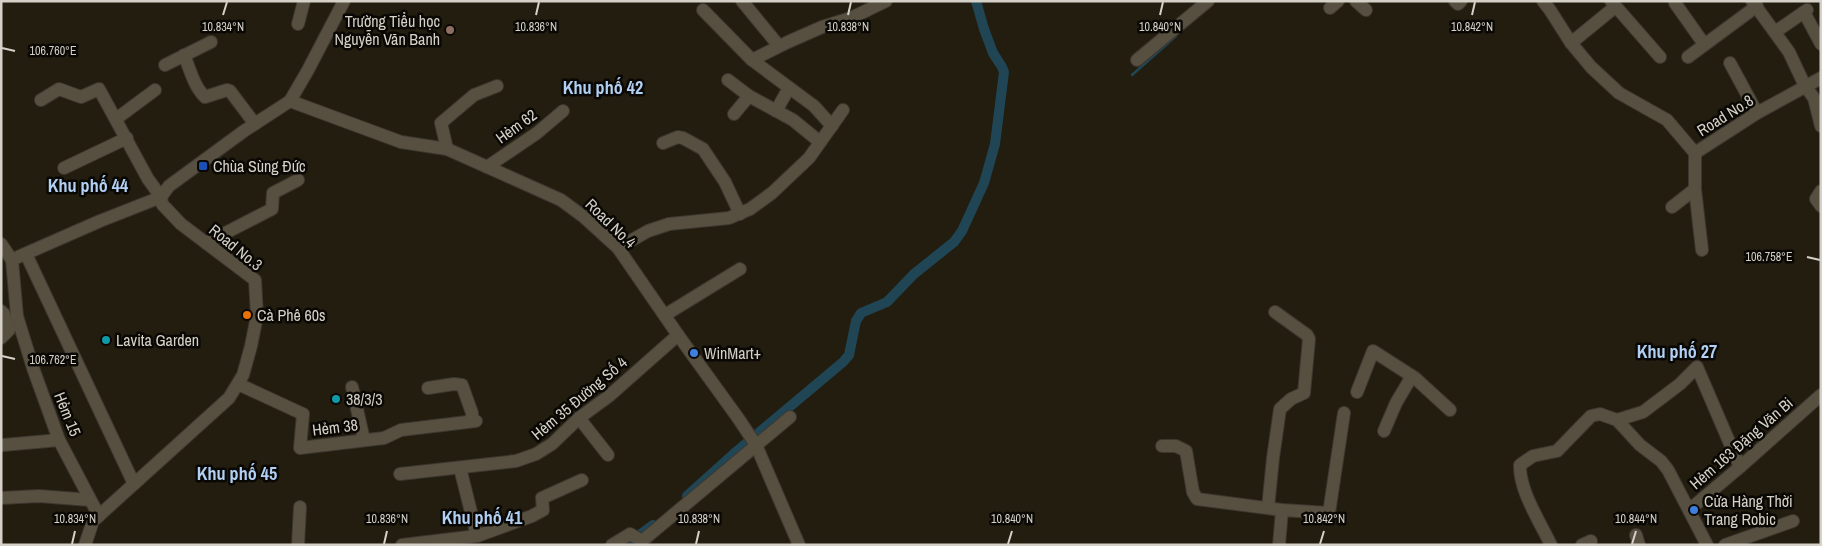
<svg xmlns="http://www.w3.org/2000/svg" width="1822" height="546" font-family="'Archivo Narrow',sans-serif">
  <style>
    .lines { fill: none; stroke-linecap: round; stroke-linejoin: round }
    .stream { stroke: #204656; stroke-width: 2.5 }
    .canal { stroke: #204656; stroke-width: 10 }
    .minor-casing { stroke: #3d3730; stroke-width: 14 }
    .minor { stroke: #575041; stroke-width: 12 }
    .ticks { fill: none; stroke: #d5d1c8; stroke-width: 2 }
    .education-dot { fill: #8d6e63; stroke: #0a0804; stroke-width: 2 }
    .transit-dot { fill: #1a4fb4; stroke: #0a0804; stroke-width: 2 }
    .food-dot { fill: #e8710a; stroke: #0a0804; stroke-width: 2 }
    .culture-dot { fill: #0f9aa8; stroke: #0a0804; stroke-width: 2 }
    .shop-dot { fill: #3f7fe0; stroke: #0a0804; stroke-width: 2 }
    .labels { text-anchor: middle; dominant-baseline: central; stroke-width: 5; stroke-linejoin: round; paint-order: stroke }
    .poi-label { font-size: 16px; fill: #d5d1c8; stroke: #0a0804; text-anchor: start }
    .street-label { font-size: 16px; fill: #d5d1c8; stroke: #0a0804 }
    .neighbourhood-label { font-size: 18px; font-weight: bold; fill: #b1d0f4; stroke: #0a0804 }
    .ticks-label { font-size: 12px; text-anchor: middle; fill: #d5d1c8; stroke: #0a0804; stroke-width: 5; stroke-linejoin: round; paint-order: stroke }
  </style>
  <rect width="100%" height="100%" fill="#231d10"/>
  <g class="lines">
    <path class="stream" d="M1132,75L1176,36"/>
    <g class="canal">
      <path d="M687,496L737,451L843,362L849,355L856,321L861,313L887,302L914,274L954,242L962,231L984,183L995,144L1004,72L1002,67L993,53L984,29L976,1"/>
      <path d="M626,545L653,525"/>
    </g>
    <defs>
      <g id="minor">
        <path d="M742,1L779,46"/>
        <path d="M1356,1L1366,10"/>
        <path d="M1455,1L1458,4L1461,1"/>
        <path d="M1543,1L1550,10L1571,43L1591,67L1619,93L1667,120L1695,153"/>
        <path d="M1611,1L1660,57"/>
        <path d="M1752,1L1789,52L1805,86L1814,98L1821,126"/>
        <path d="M1675,3L1704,44"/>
        <path d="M1330,8L1338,1"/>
        <path d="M703,10L752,60L814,106L832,126"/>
        <path d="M1804,12L1821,44"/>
        <path d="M298,24L304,1"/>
        <path d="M1775,32L1807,10"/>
        <path d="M1571,43L1615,7"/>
        <path d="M184,55C190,69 194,87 205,97L227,90L230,91L255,124"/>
        <path d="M1688,57L1757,6"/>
        <path d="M752,60L788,42L822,27L851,18L886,1"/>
        <path d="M1137,60L1208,1"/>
        <path d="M1730,63L1757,113"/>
        <path d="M165,65L211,42"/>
        <path d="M728,80L749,96L793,120L820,142"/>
        <path d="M41,100L59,89L81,97L99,89L148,179L161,197L162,204L181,224L255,280L257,316L251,346L243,375L229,398L93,521L85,545"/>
        <path d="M290,101L401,142L447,149L561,200L584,217L618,248L678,335L738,418L756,445L799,545"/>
        <path d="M776,111L789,88"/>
        <path d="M734,114L749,96"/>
        <path d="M116,119L155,90"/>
        <path d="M663,143L678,137L683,138L703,149L725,182L740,214"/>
        <path d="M447,149L441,123L474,95L497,86"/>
        <path d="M1695,153L1757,113L1821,78"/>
        <path d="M1695,153V189L1702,250"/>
        <path d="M487,167L537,133L563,111"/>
        <path d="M64,168L127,138"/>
        <path d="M1821,191L1816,199L1821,206"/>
        <path d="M161,197L169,186L244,131L290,101L308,70L344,1"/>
        <path d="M1672,207L1695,189"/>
        <path d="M206,243L272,209L273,193L298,180"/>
        <path d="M1,244L12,260L17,316L33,368L59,440L99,516"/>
        <path d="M618,248L648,231L669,224L729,218L750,209L772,193L809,158L843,110"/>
        <path d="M26,254L134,484"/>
        <path d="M18,257L100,221L161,197"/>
        <path d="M1,311L4,314L9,330L1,338"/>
        <path d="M665,315L740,269"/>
        <path d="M238,384L303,414L300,448L384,438L401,430L476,421"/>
        <path d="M352,387L364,440"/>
        <path d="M428,388L454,384L462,385L472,413V421"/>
        <path d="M1357,392L1373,351L1415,378L1450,410"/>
        <path d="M579,418L608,455"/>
        <path d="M1617,420L1643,412L1680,384L1697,367L1740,467"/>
        <path d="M1384,431L1396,403L1412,376"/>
        <path d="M3,445L59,440"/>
        <path d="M1162,446H1176L1186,451L1193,492L1197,499L1282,510L1329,513L1344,413"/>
        <path d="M460,468L477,536"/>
        <path d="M400,474L516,461L536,454L552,444L579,418L609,396L678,335"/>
        <path d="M1,498L39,496L90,500"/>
        <path d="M1268,508L1273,458L1280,409L1291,399L1304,393L1309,339L1307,335L1275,312"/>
        <path d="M1689,510L1740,467L1821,395"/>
        <path d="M1636,535L1639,545"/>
        <path d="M298,545L300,507"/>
        <path d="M402,545L477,536L532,516L543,510L542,498L582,480"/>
        <path d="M612,545L630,534L642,541L790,417"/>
        <path d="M1279,545L1282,510"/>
        <path d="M1551,545C1540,522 1519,490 1520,465L1533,456L1557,451L1591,416L1600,414L1617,420L1640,445L1661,461L1668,470L1707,545"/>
        <path d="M1582,545L1591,541"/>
        <path d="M1725,545L1793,521"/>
      </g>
    </defs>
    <use href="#minor" class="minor-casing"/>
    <use href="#minor" class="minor"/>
  </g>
  <path class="ticks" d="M223,15L227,2M536,15L539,2M848,15L851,2M1160,15L1163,2M1472,15L1475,2M2,48L15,51M1807,257L1820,260M2,356L15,359M72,544L75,531M384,544L387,531M696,544L699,531M1008,544L1012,531M1320,544L1324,531M1632,544L1636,531"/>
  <circle class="education-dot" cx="450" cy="30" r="5"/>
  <rect class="transit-dot" x="198" y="161" width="10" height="10" rx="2.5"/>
  <circle class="food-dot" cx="247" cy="315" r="5"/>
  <g class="culture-dot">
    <circle cx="106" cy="340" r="5"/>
    <circle cx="336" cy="399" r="5"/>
  </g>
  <g class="shop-dot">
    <circle cx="694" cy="353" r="5"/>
    <circle cx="1694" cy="510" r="5"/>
  </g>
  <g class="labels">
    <g class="poi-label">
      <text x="440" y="21" text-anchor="end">Trường Tiểu học<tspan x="440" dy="18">Nguyễn Văn Banh</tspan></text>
      <text x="213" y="166">Chùa Sùng Đức</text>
      <text x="257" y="315">Cà Phê 60s</text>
      <text x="116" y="340">Lavita Garden</text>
      <text x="704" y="353">WinMart+</text>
      <text x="346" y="399">38/3/3</text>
      <text x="1704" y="501">Cửa Hàng Thời<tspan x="1704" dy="18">Trang Robic</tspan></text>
    </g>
    <g class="street-label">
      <text transform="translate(1725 115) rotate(-32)">Road No.8</text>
      <text transform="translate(516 126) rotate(-36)">Hẻm 62</text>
      <text transform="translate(611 223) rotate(44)">Road No.4</text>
      <text transform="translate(236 247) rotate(39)">Road No.3</text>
      <text transform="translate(579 398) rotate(-40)">Hẻm 35 Đường Số 4</text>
      <text transform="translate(68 414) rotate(68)">Hẻm 15</text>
      <text transform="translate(335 427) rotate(-7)">Hẻm 38</text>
      <text transform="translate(1741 443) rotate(-41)">Hẻm 163 Đặng Văn Bi</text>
    </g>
    <g class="neighbourhood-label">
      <text x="603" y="87">Khu phố 42</text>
      <text x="88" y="185">Khu phố 44</text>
      <text x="1677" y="351">Khu phố 27</text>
      <text x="237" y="473">Khu phố 45</text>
      <text x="482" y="517">Khu phố 41</text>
    </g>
  </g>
  <g class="ticks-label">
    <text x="223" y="31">10.834°N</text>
    <text x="536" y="31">10.836°N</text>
    <text x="848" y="31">10.838°N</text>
    <text x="1160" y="31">10.840°N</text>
    <text x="1472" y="31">10.842°N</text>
    <text x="53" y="55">106.760°E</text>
    <text x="1769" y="261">106.758°E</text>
    <text x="53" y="364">106.762°E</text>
    <text x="75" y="523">10.834°N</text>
    <text x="387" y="523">10.836°N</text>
    <text x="699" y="523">10.838°N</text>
    <text x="1012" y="523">10.840°N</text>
    <text x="1324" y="523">10.842°N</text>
    <text x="1636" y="523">10.844°N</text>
  </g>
  <rect width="1822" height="546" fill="none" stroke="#d5d1c8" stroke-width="5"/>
</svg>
